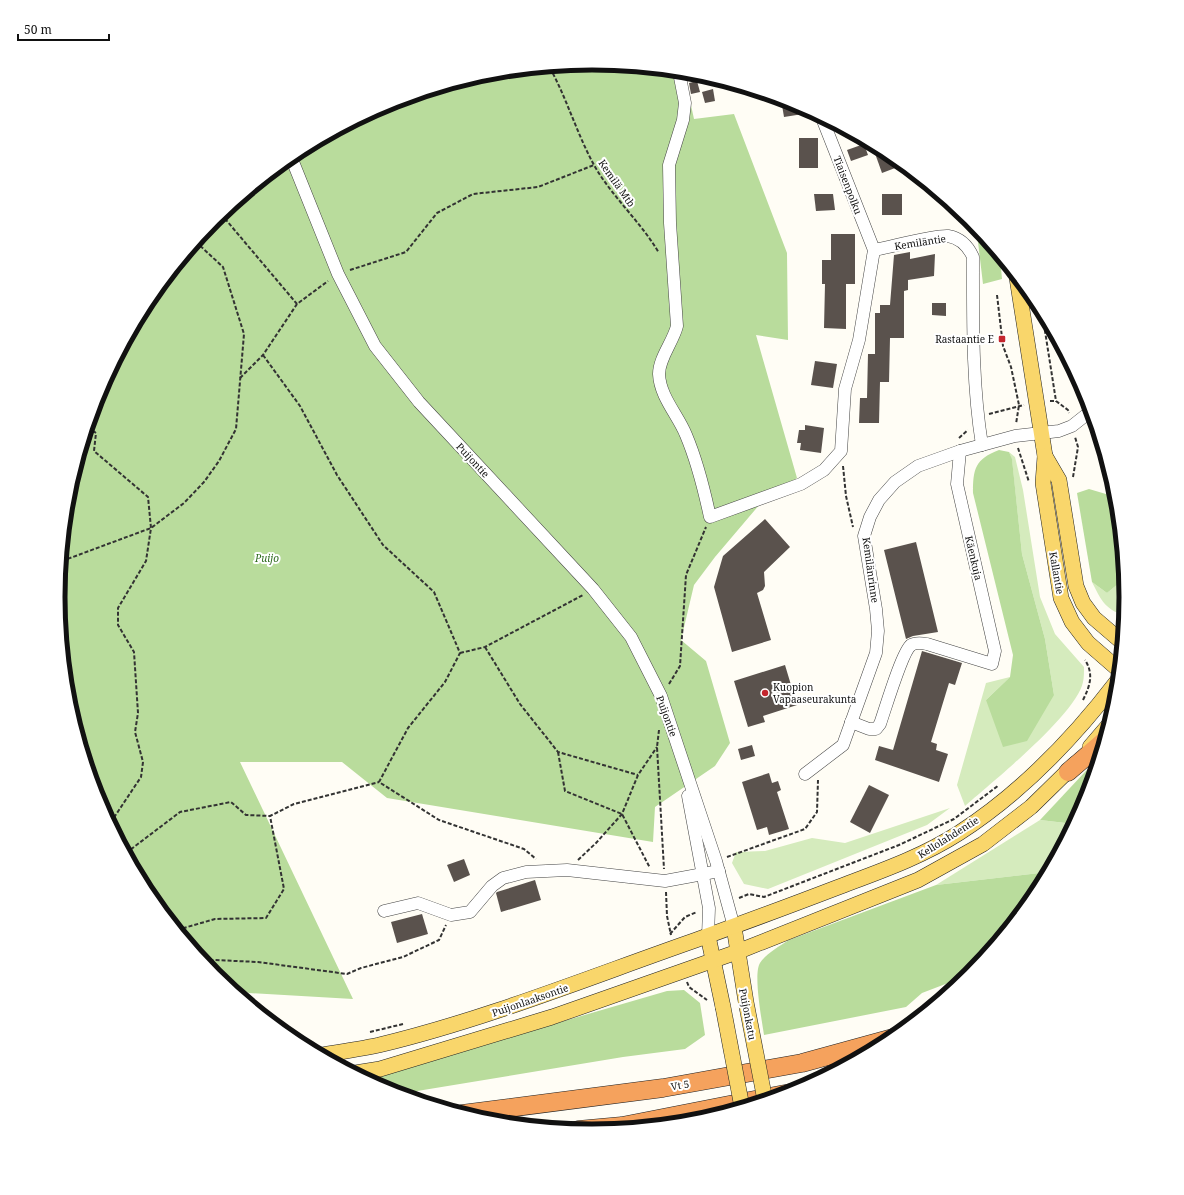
<svg xmlns="http://www.w3.org/2000/svg" width="1184" height="1195" font-family="'Noto Serif',serif">
  <style>
    .green { fill: #d5ebbd }
    .forest { fill: #b9dc9c }
    .building { fill: #5a524d }
    .lines { fill: none; stroke-linecap: round; stroke-linejoin: round }
    .minor-casing { stroke: #444; stroke-width: 13 }
    .major-casing { stroke: #222; stroke-width: 16 }
    .highway-casing { stroke: #222; stroke-width: 19 }
    .path { stroke: #333; stroke-width: 2; stroke-dasharray: 4 2; stroke-linecap: butt }
    .minor { stroke: #fff; stroke-width: 12 }
    .major { stroke: #f9d66b; stroke-width: 15 }
    .highway { stroke: #f5a25d; stroke-width: 18 }
    .major-bridge-casing { stroke: #222; stroke-width: 16; stroke-linecap: butt }
    .major-bridge { stroke: #f9d66b; stroke-width: 15 }
    .poi-dot { fill: #c4262e; stroke: #fff; stroke-width: 1.5 }
    .labels { text-anchor: middle; dominant-baseline: central; stroke-width: 4; stroke-linejoin: round; paint-order: stroke }
    .street-label { font-size: 10px; fill: #111; stroke: #fff }
    .poi-label { font-size: 10px; fill: #111; stroke: #fff; text-anchor: end }
    .park-label { font-size: 10px; font-style: italic; fill: #2f6b1f; stroke: #fff }
    .rim { fill: none; stroke: #111; stroke-width: 5 }
  </style>
  <rect width="100%" height="100%" fill="#fffdf5"/>
  <g class="green">
    <path d="M1009,452L1015,457L1023,490L1040,597L1055,634L1084,667C1084,672 1084,678 1083,682C1077,714 991,783 965,806L957,785L986,683L1010,677L986,700L1054,695L1045,639L1022,554L1012,460Z"/>
    <path d="M1124,579L1126,598L1124,615C1105,610 1100,598 1092,582L1107,593Z"/>
    <path d="M950,808L927,825L768,889L744,884L732,863L736,852L765,851L812,838L845,843Z"/>
    <path d="M1040,820L1074,824L1048,872L936,885Z"/>
  </g>
  <g class="forest">
    <path d="M592,64L684,73L694,119L734,114L787,253L788,340L756,335L797,478L760,504L715,557L694,585L681,640L706,661L730,743L715,766L655,807L653,842L387,798L342,762H240L353,999L249,993L221,980L214,975L148,894L99,802L68,701L58,597L68,493L99,393L148,301L215,220L296,153L388,104L488,74Z"/>
    <path d="M969,219L1000,257L1002,279L983,284L978,242Z"/>
    <path d="M999,450L1009,452L1012,459L1022,554L1045,639L1054,695L1027,741L1003,747L986,700L1010,677L1013,655L973,493C973,469 975,459 999,450Z"/>
    <path d="M1089,489L1116,497L1124,579L1107,593L1092,582L1077,493Z"/>
    <path d="M1099,757L1085,802L1074,824L1040,820Z"/>
    <path d="M1048,872L1036,894L969,975L922,993L906,1007L764,1035C762,1021 753,974 760,963C767,953 778,947 789,940L936,885Z"/>
    <path d="M684,990L700,1003L705,1035L685,1049L623,1057L399,1094L387,1091L365,1079L667,991Z"/>
  </g>
  <g class="building">
    <path d="M697,81L700,92L691,94L689,83Z"/>
    <path d="M713,89L715,101L705,103L702,92Z"/>
    <path d="M781,99L802,107L803,114L784,117Z"/>
    <rect x="799" y="138" width="19" height="30"/>
    <path d="M864,144L868,155L851,161L847,150Z"/>
    <path d="M872,145L889,154L903,165L882,173Z"/>
    <path d="M814,194H833L835,210L816,211Z"/>
    <rect x="882" y="194" width="20" height="21"/>
    <path d="M831,234H855V284H846V329L824,328L825,284H822V260H831Z"/>
    <path d="M910,252V259L935,254L934,276L908,280V290L904,291V338H890L889,382H880L879,423H859L860,398H867L868,354H875V313H880V305H890L894,255Z"/>
    <path d="M932,303H946V316L932,315Z"/>
    <path d="M815,361L837,364L833,388L811,385Z"/>
    <path d="M805,425L824,428L821,453L800,450L801,443H797L799,430H805Z"/>
    <path d="M765,519L790,547L764,572L765,586L763,590L757,593L771,640L732,652L714,587L723,556Z"/>
    <path d="M916,542L938,632L913,636L906,639L884,550Z"/>
    <path d="M922,651L962,663L955,685L949,683L931,742L937,744L936,750L948,754L939,782L875,760L879,746L893,750Z"/>
    <path d="M785,665L797,705L763,716L765,722L748,727L734,681Z"/>
    <path d="M752,745L755,756L741,760L738,749Z"/>
    <path d="M769,773L772,783L778,781L781,790L777,792L789,829L769,835L767,827L757,830L742,782Z"/>
    <path d="M869,785L889,795L870,833L850,822Z"/>
    <path d="M464,859L470,875L454,882L447,865Z"/>
    <path d="M535,880L541,900L501,912L496,893L497,892Z"/>
    <path d="M422,914L428,934L397,943L391,922Z"/>
  </g>
  <g class="lines">
    <defs>
      <g id="minor">
        <path d="M679,72L685,103L683,120L669,165L670,223L677,326C673,342 659,358 659,374C660,397 678,415 686,435C697,461 704,489 710,517L801,484L824,470L841,451L845,389L859,340L874,250C892,247 932,235 948,236C960,238 968,246 973,257C973,320 972,383 982,445"/>
        <path d="M822,118L874,250"/>
        <path d="M291,157L338,274L375,346L419,402L593,589L631,637L661,696L716,861L734,927"/>
        <path d="M851,722L869,729H876L880,724C885,710 902,652 911,645C916,642 922,643 927,644L992,664L995,651L957,484L960,451"/>
        <path d="M805,774L843,745L876,653L878,631L876,609L864,536L870,517L879,500L895,482L918,466L960,451L1015,436L1059,431L1072,426L1091,411"/>
        <path d="M688,796L709,908L708,936"/>
        <path d="M384,911L418,903L451,915L470,912L492,886L503,878L526,872L567,870L665,881L719,871"/>
      </g>
      <g id="major">
        <path d="M1017,278L1045,456L1043,483L1061,598L1072,622L1088,643L1119,670"/>
        <path d="M1045,456L1059,480L1076,586L1083,603L1094,618L1122,642"/>
        <path d="M1090,747L1108,726"/>
        <path d="M734,927L746,1002"/>
        <path d="M708,936L723,1007"/>
        <path d="M321,1055C340,1052 360,1049 379,1045C487,1019 590,977 696,940C743,923 789,906 836,888C878,872 920,858 959,833C1021,793 1073,739 1118,680"/>
        <path d="M355,1073L380,1069L552,1017L683,971L737,952L918,880L983,844L1031,807L1075,764"/>
      </g>
      <g id="highway">
        <path d="M1068,772L1104,741"/>
        <path d="M462,1114L663,1088L802,1063L893,1038"/>
        <path d="M578,1130L622,1126L790,1093"/>
      </g>
    </defs>
    <use href="#minor" class="minor-casing"/>
    <use href="#major" class="major-casing"/>
    <use href="#highway" class="highway-casing"/>
    <g class="path">
      <path d="M550,68C567,99 577,134 594,165C612,197 641,222 659,253"/>
      <path d="M221,214L297,304"/>
      <path d="M350,270L406,252L437,213L473,194L538,187L594,165"/>
      <path d="M997,295L1003,346L1011,367L1019,405L1016,424"/>
      <path d="M1042,312L1056,401L1068,410L1069,413"/>
      <path d="M1046,333L1052,331"/>
      <path d="M263,355L300,406L337,475L383,545L434,592L460,653L445,682L408,728L379,782L439,820L524,849L536,859"/>
      <path d="M240,378L263,355L297,304L328,281"/>
      <path d="M1050,401H1056"/>
      <path d="M989,414L1024,405"/>
      <path d="M88,427L96,433L94,451L148,497L151,528L146,561L118,608V625L134,652L138,713L135,732L143,762L141,777L115,816L112,826"/>
      <path d="M959,438L968,430"/>
      <path d="M1018,448L1029,482"/>
      <path d="M843,466L846,496L853,527"/>
      <path d="M1073,477L1078,447L1075,437"/>
      <path d="M62,561L151,528L184,503L204,482L219,461L236,429L244,334L223,267L196,242"/>
      <path d="M485,647L520,704L558,752L638,775"/>
      <path d="M460,653L485,647L583,595"/>
      <path d="M669,684L680,666L686,575L706,527"/>
      <path d="M1083,700C1090,686 1094,674 1085,660"/>
      <path d="M659,730L657,747L664,869"/>
      <path d="M558,752L565,791L622,814L650,868"/>
      <path d="M126,853L180,812L231,802L246,815L270,816"/>
      <path d="M727,857L805,829L817,812L818,780"/>
      <path d="M578,860L596,843L622,814L638,775L657,747"/>
      <path d="M666,892L667,916L671,935"/>
      <path d="M739,898L749,894L764,897L899,845L954,819L999,785"/>
      <path d="M177,930L215,919L266,918L284,889L270,816L294,804L379,782"/>
      <path d="M670,934L685,917L697,912"/>
      <path d="M204,963L214,960L258,962L347,974L361,968L403,957L439,940L446,925"/>
      <path d="M687,982L689,987L707,1000"/>
      <path d="M370,1032L403,1024"/>
      <path d="M293,1040L314,1043"/>
    </g>
    <use href="#minor" class="minor"/>
    <use href="#major" class="major"/>
    <use href="#highway" class="highway"/>
    <defs>
      <g id="major-bridge">
        <path d="M746,1002L765,1100"/>
        <path d="M723,1007L742,1107"/>
      </g>
    </defs>
    <use href="#major-bridge" class="major-bridge-casing"/>
    <use href="#major-bridge" class="major-bridge"/>
  </g>
  <g class="poi-dot">
    <rect x="998" y="335" width="8" height="8" rx="2"/>
    <circle cx="765" cy="693" r="4"/>
  </g>
  <g class="labels">
    <g class="street-label">
      <text transform="translate(617 183) rotate(55)">Kemilä Mtb</text>
      <text transform="translate(848 185) rotate(69)">Tiaisenpolku</text>
      <text transform="translate(920 242) rotate(-9)">Kemiläntie</text>
      <text transform="translate(473 460) rotate(47)">Puijontie</text>
      <text transform="translate(974 558) rotate(77)">Käenkuja</text>
      <text transform="translate(871 570) rotate(82)">Kemilänrinne</text>
      <text transform="translate(1057 573) rotate(80)">Kallantie</text>
      <text transform="translate(667 716) rotate(70)">Puijontie</text>
      <text transform="translate(948 837) rotate(-32)">Kellolahdentie</text>
      <text transform="translate(530 1000) rotate(-19)">Puijonlaaksontie</text>
      <text transform="translate(748 1014) rotate(79)">Puijonkatu</text>
      <text transform="translate(680 1085) rotate(-10)">Vt 5</text>
    </g>
    <g class="poi-label">
      <text x="994" y="339">Rastaantie E</text>
      <text x="773" y="687" text-anchor="start">Kuopion<tspan x="773" dy="12">Vapaaseurakunta</tspan></text>
    </g>
    <g class="park-label">
      <text x="267" y="558">Puijo</text>
    </g>
  </g>
  <path d="M0 0H1184V1195H0ZM65 597a527 527 0 1 1 1054 0a527 527 0 1 1-1054 0Z" fill="#fff" fill-rule="evenodd"/>
  <path class="rim" d="M65 597a527 527 0 1 1 1054 0a527 527 0 1 1-1054 0Z"/>
  <path d="M18 34v6h91v-6" fill="none" stroke="#111111" stroke-width="2"/>
  <text x="24" y="34" font-size="12" fill="#111111" stroke="#ffffff" stroke-width="3" paint-order="stroke">50 m</text>
</svg>
